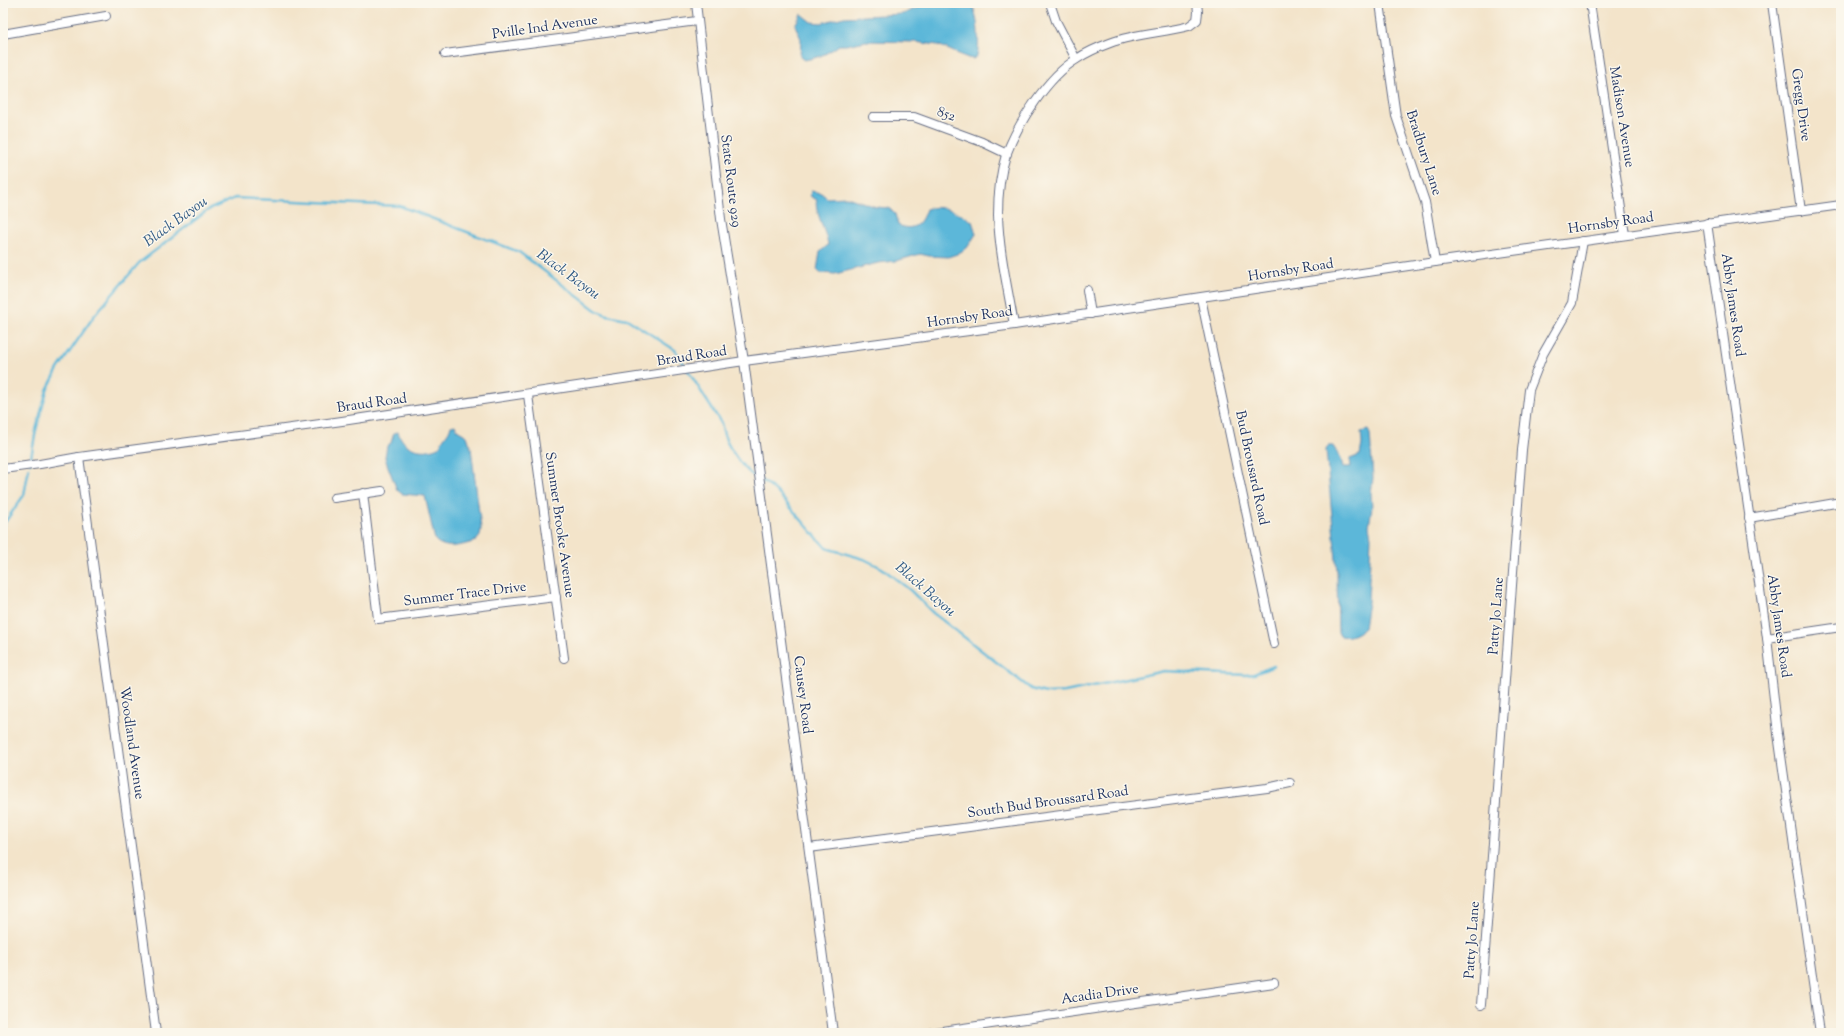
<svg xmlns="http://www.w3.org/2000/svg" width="1844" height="1036" font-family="'Sorts Mill Goudy',serif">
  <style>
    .water { fill: #5bb7d9; stroke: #3b739c }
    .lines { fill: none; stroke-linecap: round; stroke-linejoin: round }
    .stream { stroke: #5bb7d9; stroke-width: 2.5 }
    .minor-casing { stroke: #676e84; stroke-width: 10 }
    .minor { stroke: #fff; stroke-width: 8 }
    .labels { text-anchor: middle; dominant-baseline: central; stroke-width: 3; stroke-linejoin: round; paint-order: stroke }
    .street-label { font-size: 14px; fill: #1b2f5e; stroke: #fbf7ec }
    .water-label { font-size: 15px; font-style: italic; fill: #2e5883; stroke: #fbf7ec }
  </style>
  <rect width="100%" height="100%" fill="#fbf7ec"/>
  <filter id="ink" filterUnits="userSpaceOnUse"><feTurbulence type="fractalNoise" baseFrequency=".025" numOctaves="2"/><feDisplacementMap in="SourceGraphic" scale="8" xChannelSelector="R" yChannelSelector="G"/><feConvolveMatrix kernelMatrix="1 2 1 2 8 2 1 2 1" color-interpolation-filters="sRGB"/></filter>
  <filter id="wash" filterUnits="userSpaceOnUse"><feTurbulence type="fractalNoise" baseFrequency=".012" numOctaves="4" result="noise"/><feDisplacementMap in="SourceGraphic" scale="16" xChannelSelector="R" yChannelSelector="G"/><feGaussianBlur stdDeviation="0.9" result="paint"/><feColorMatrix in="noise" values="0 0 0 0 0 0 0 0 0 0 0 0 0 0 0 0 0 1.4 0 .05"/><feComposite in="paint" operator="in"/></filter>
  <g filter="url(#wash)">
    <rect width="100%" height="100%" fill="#f3e4ca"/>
    <g class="water">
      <path d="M924,3H971C978,13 980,44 977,56L973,59L968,58L938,45L915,42L866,41L846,45H839C829,53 818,58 804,60L800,57L801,39L795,25L801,14L811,22L821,23L844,17L903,14L924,5Z"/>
      <path d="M811,191L821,193L827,198L847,197L876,207L889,208L895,214L898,225C914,232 921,224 926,209C944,204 957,212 972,221L976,234L967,248L957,254L948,257L929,256L920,254L896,261L878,263L835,274L820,273L817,270L820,252L828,245C827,234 813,207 817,200L810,196Z"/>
      <path d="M455,425L457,430L467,436L471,448L481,528L480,536L476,541C464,545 445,551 435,540L425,496L402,494L397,490L387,464L385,457L387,446L391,443L394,433L398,432C404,450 424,455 440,446C442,438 449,434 451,426Z"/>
      <path d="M1368,430L1370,434L1373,478L1371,493L1372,507L1369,526L1371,537L1368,602L1364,628C1357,634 1349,638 1340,636L1338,632L1337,571L1326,450L1328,446H1333L1341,459L1343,467H1351L1350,459L1360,455L1362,444L1361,432Z"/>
    </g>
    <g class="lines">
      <g class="stream">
        <path d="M30,463L36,430L47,390L58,369L94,316L139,263L208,210L235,198L400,206L519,252L597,311L607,315L627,319L675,350L721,423C722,427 723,431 724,435C729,449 744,471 757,478"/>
        <path d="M761,480L776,491L826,548L864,559L882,568L910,590L933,613L1031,689L1046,693L1065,692L1164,671L1246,675L1254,674L1274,666"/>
        <path d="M3,525L24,495L29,468"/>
      </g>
    </g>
  </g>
  <g filter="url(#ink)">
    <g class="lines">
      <defs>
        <g id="minor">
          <path d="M696,3L721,219L744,361L833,1033"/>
          <path d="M1050,3L1056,21L1076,59"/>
          <path d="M1380,3L1396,116L1425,202L1435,262"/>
          <path d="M1590,3L1625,235"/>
          <path d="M1772,3L1801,211"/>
          <path d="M3,34L106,16"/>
          <path d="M445,54L697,21"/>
          <path d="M873,117H914L982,142L1007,154"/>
          <path d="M1707,223L1767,638L1778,734L1820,1033"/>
          <path d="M1087,290L1091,314"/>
          <path d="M1201,298L1274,644"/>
          <path d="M1014,325C1008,289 999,252 998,215C998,195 1000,174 1006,155C1018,123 1048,76 1077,59C1087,52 1099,47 1110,43C1136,33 1163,33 1189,26L1197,20L1198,12L1197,3"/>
          <path d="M528,395L564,658"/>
          <path d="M79,457L156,1033"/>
          <path d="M3,469L40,464L79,457L342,421L744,361L1014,325L1435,262L1841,205"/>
          <path d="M363,493L378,619L556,597"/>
          <path d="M334,498L382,491"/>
          <path d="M1749,518L1841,502"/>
          <path d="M1767,638L1841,627"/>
          <path d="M809,848L1267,788L1290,783"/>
          <path d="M1481,1005L1522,450L1529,390L1543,354L1572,303L1583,241"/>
          <path d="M929,1033L1274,983"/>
        </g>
      </defs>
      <use href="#minor" class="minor-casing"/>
      <use href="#minor" class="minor"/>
    </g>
  </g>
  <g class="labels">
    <g class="street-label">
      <text transform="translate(545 28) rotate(-8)">Pville Ind Avenue</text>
      <text transform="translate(1800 105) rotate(82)">Gregg Drive</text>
      <text transform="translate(946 115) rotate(20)">852</text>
      <text transform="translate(1621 117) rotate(81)">Madison Avenue</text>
      <text transform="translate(1423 153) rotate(72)">Bradbury Lane</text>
      <text transform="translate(730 181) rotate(83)">State Route 929</text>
      <text transform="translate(1611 224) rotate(-8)">Hornsby Road</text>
      <text transform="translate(1291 271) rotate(-9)">Hornsby Road</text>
      <text transform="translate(1732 305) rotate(82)">Abby James Road</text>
      <text transform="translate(970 318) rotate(-8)">Hornsby Road</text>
      <text transform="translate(692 357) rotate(-9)">Braud Road</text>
      <text transform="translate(372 404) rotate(-8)">Braud Road</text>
      <text transform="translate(1251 468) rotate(78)">Bud Brousard Road</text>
      <text transform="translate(559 525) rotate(82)">Summer Brooke Avenue</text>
      <text transform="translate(465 595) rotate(-7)">Summer Trace Drive</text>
      <text transform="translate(1497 616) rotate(-86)">Patty Jo Lane</text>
      <text transform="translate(1778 626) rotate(82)">Abby James Road</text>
      <text transform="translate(802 695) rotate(83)">Causey Road</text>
      <text transform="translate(131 743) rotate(82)">Woodland Avenue</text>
      <text transform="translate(1048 803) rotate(-8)">South Bud Broussard Road</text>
      <text transform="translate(1473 940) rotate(-86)">Patty Jo Lane</text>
      <text transform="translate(1100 995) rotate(-8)">Acadia Drive</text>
    </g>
    <g class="water-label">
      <text transform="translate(176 222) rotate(-36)">Black Bayou</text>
      <text transform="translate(568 275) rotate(36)">Black Bayou</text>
      <text transform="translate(925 590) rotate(41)">Black Bayou</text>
    </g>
  </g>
  <rect width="1844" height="1036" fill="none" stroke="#fbf7ec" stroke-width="16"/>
</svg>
